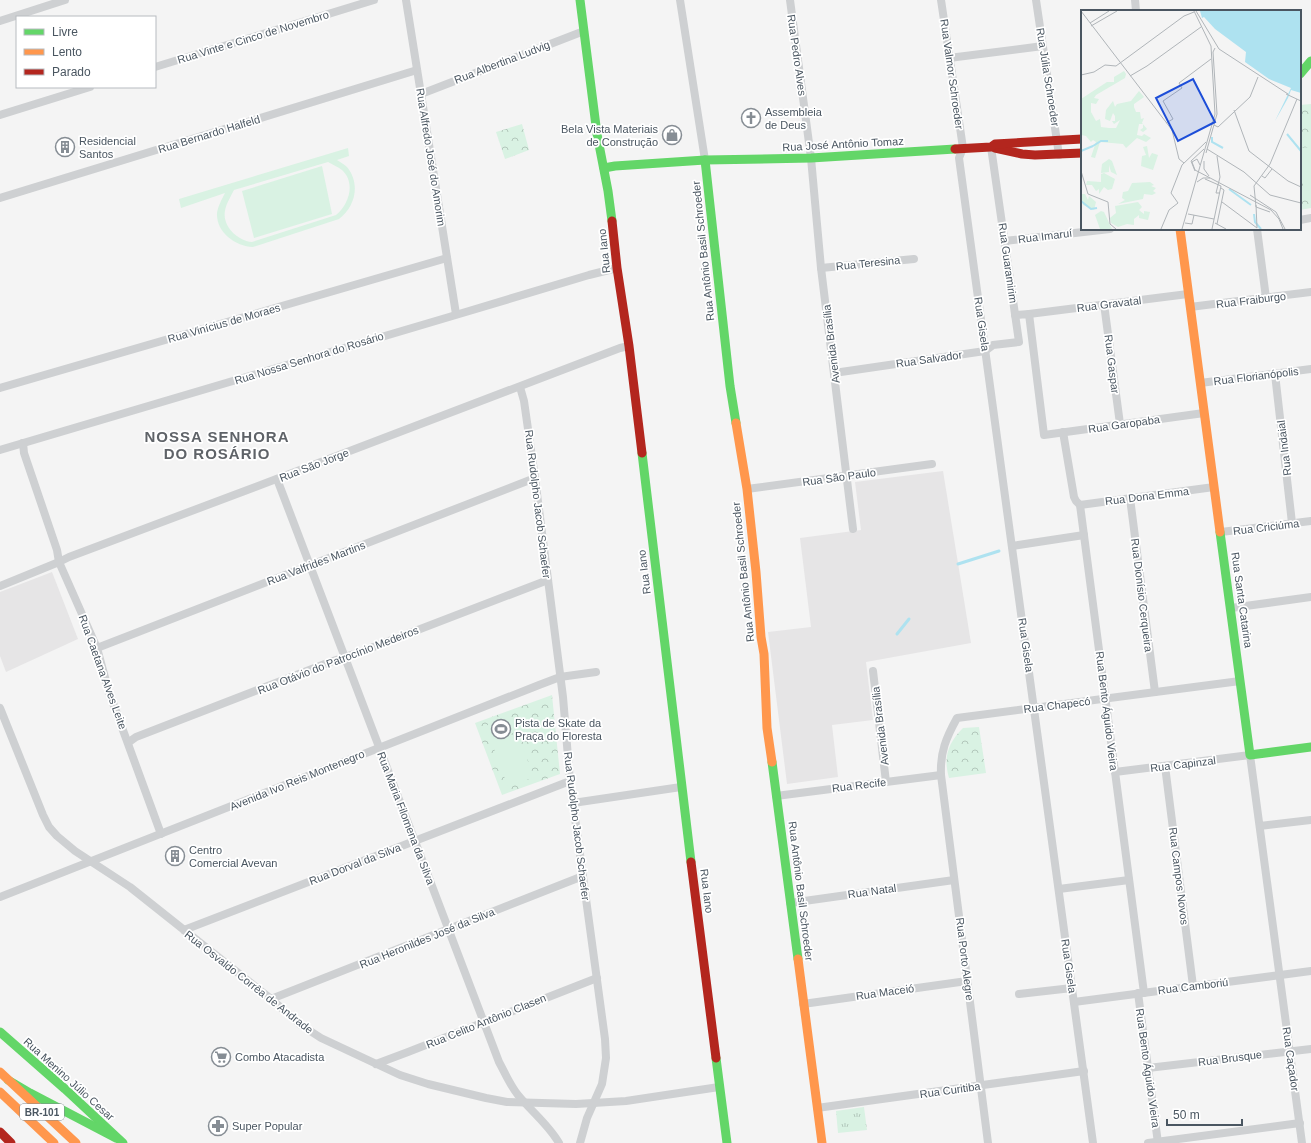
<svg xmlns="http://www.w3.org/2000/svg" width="1311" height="1143" font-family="Arial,sans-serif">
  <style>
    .education { fill: #e6e5e6 }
    .grass { fill: url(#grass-tufts) }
    .park { fill: url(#park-crowns) }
    .pitch { fill: #d9f2e3; fill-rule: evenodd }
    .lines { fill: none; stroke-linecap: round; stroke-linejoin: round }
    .stream { stroke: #aee2f0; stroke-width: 3 }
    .street { stroke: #ced0d2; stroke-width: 8 }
    .fast { stroke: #63d668; stroke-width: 9 }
    .slow { stroke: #ff974d; stroke-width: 9 }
    .jam { stroke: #b3261e; stroke-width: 9 }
    .labels { text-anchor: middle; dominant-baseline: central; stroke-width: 3.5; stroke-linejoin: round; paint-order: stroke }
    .shield { fill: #fff; stroke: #808990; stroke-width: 1 }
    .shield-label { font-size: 10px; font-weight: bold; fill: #4a5661 }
    .street-label { font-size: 11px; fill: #4a5661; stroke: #fff }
    .poi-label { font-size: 11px; fill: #4a5661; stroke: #fff; text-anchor: start }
    .district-label { font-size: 15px; font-weight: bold; letter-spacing: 1px; fill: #5f6368; stroke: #fff }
    .inset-river { fill: none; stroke: #aee2f0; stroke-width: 2 }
    .inset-road { fill: none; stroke: #b0b5b9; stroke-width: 1 }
    .view { fill: #1d4ed8; fill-opacity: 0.15; stroke: #1d4ed8; stroke-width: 2 }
    .inset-edge { fill: none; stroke: #4a5661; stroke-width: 2 }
  </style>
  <defs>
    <pattern id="grass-tufts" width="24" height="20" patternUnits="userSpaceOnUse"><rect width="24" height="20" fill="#d9f2e3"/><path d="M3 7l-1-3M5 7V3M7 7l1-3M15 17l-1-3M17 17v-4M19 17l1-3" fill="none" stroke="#b2c7bb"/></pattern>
    <pattern id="park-crowns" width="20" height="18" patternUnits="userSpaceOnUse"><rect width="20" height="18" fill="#d9f2e3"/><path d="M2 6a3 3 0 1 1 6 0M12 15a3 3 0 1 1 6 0" fill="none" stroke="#b2c7bb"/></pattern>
  </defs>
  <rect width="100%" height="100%" fill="#f4f4f4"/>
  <g class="education">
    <path d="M943,471L971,643L866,662L873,720L832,725L838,777L787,784L768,632L811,627L800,538L861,530L855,482Z"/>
    <path d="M52,572L78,639L6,672L0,656V592Z"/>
  </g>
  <path class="grass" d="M864,1107L867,1130L838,1133L836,1111Z"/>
  <g class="park">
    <path d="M1311,104V208L1300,210V105Z"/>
    <path d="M522,124L529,150L505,159L496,132Z"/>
    <path d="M552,695L560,774L502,795L475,723Z"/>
    <path d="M979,727L986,773L949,778C943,757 948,743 963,728Z"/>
  </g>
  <g class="pitch">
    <path d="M1311,147V190L1304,191L1300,165V148Z"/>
    <path d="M348,148L349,156L337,160C340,162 344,164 347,167C361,184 355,207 339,219L253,247C235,246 216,232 217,213C218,206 222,199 225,193L181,208L179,199ZM328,162C332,164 338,167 342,170C356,183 349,204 336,215L252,242C238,241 222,226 225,211C226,204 231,196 234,190Z"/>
    <path d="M322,166L332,214L254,238L242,191Z"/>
    <path d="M511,716L516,732L490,742L485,726Z"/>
    <path d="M517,733L534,777L508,787L492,743Z"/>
  </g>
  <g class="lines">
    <g class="stream">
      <path d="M958,564L999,551"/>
      <path d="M897,634L909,619"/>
    </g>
    <g class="street">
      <path d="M406,0L456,314"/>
      <path d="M680,0L705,160"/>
      <path d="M790,0L811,158L821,268L853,529"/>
      <path d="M941,0L963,148L959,158L1093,1143"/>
      <path d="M1036,0L1059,155"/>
      <path d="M1135,0L1136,11"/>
      <path d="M0,21L65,0"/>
      <path d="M949,58L1043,46"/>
      <path d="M155,67L374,0"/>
      <path d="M421,94L584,31"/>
      <path d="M0,115L90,87"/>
      <path d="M0,198L417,70"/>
      <path d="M1300,220L1311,218"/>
      <path d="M1257,229L1266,298"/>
      <path d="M1004,241L1110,229"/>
      <path d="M821,268L914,259"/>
      <path d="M1104,304L1120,424"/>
      <path d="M1190,307L1311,292"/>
      <path d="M1029,314L1188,294"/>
      <path d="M1015,315L1029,314L1044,435L1204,413"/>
      <path d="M834,373L985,351L993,345L1019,342L991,147"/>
      <path d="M1275,374L1292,523"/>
      <path d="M1200,383L1311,369"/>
      <path d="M520,387L524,401L535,478L563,697L570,781L605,1039L606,1058L602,1084L587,1118L580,1143"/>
      <path d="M0,388L447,258"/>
      <path d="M1063,432L1074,497L1076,501L1080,505L1144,993"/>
      <path d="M23,443L24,453L57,550L59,562L97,648L109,692L161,834"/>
      <path d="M0,450L449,317L589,275L617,268"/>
      <path d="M277,479L499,1062C505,1073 510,1085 518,1095C531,1111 549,1125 559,1143"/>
      <path d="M747,489L932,464"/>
      <path d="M1130,498L1155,692"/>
      <path d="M1080,505L1214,487"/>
      <path d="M1221,532L1311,521"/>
      <path d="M1012,546L1084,535"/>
      <path d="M0,586L59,562L69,557L242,492L620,348L629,346"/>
      <path d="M1231,608L1311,597"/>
      <path d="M97,648L535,478"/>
      <path d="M873,671L886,782"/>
      <path d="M0,708L43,815L49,827L57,836L75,851L130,887L271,999L301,1025L321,1038L400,1075L428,1084L486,1098L507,1102L576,1104L593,1103L626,1101L719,1087"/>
      <path d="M129,742L136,737L330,662L363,651L548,580"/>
      <path d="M1165,766L1193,986"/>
      <path d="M1115,772L1250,755L1302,1143"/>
      <path d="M776,796L941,775"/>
      <path d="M573,803L681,787"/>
      <path d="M1260,826L1311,820"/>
      <path d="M1059,889L1129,880"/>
      <path d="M0,897L539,685L560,677L596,672"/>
      <path d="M790,903L954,880"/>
      <path d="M184,930L570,781"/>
      <path d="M1138,993L1158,1143"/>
      <path d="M1019,994L1072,988"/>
      <path d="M271,999L583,876"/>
      <path d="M1074,1002L1311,971"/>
      <path d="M803,1004L967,981"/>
      <path d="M376,1064L408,1052L597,978"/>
      <path d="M1148,1068L1311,1049"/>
      <path d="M817,1108L1084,1071"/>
      <path d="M988,1143L941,775C940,752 946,738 957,718L1240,681"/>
      <path d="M1148,1143L1300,1123"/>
    </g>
    <g class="fast">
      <path d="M580,0L597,134L608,191L612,221"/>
      <path d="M1300,74L1311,61"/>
      <path d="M705,160L730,386L736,423"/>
      <path d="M604,168L615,166L705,160L811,158L955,149"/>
      <path d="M642,453L691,862"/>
      <path d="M1220,532L1250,755L1311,747"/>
      <path d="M772,762L798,959"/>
      <path d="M0,1032L65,1089L123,1143"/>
      <path d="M716,1058L727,1143"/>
      <path d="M8,1080L30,1093L116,1138"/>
    </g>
    <g class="slow">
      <path d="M1180,229L1220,532"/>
      <path d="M736,423L747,489L756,572L761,637L764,654L767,728L772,762"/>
      <path d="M798,959L822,1143"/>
      <path d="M0,1072L76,1143"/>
      <path d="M0,1092L54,1143"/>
    </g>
    <g class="jam">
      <path d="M995,148L1022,154L1035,155L1082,153"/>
      <path d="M955,149L991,147L995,144L1082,139"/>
      <path d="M612,221L617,268L629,346L642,453"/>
      <path d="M691,862L716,1058"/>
      <path d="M0,1132L11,1143"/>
    </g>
  </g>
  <defs>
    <symbol id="church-ring" viewBox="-11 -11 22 22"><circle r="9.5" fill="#fff" stroke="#868d94" stroke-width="1.5"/><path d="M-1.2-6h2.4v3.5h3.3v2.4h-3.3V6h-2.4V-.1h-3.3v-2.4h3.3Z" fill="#868d94"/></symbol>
    <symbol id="shop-ring" viewBox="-11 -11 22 22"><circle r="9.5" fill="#fff" stroke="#868d94" stroke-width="1.5"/><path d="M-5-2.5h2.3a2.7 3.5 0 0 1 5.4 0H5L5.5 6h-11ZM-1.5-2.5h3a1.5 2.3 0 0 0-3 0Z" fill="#868d94"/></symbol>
    <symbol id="building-ring" viewBox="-11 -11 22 22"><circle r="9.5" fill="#fff" stroke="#868d94" stroke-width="1.5"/><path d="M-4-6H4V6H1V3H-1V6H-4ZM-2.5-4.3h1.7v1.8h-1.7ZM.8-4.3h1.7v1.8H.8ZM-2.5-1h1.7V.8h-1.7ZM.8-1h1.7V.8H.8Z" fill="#868d94"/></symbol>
    <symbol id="stadium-ring" viewBox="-11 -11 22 22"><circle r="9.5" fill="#fff" stroke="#868d94" stroke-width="1.5"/><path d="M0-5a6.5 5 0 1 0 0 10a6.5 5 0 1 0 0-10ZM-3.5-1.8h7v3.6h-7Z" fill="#868d94"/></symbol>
    <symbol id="supermarket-ring" viewBox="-11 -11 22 22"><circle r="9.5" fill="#fff" stroke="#868d94" stroke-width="1.5"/><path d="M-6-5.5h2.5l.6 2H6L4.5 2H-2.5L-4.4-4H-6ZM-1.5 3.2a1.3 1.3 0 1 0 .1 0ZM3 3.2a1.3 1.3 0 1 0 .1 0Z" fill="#868d94"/></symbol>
    <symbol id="pharmacy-ring" viewBox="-11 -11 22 22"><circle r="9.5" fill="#fff" stroke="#868d94" stroke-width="1.5"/><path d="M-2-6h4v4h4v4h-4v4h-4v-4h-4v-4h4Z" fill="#868d94"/></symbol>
  </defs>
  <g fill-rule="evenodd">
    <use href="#church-ring" x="740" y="107" width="22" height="22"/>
    <use href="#shop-ring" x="661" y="124" width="22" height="22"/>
    <use href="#building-ring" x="54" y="136" width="22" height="22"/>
    <use href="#stadium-ring" x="490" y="718" width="22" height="22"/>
    <use href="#building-ring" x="164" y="845" width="22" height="22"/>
    <use href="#supermarket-ring" x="210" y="1046" width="22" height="22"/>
    <use href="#pharmacy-ring" x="207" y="1115" width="22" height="22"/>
  </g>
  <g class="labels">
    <rect class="shield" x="20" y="1104" width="44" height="16" rx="3"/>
    <g class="shield-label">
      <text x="42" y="1112">BR-101</text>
    </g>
    <g class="street-label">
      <text transform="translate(253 37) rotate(-17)">Rua Vinte e Cinco de Novembro</text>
      <text transform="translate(797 55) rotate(82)">Rua Pedro Alves</text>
      <text transform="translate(502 62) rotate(-21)">Rua Albertina Ludvig</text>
      <text transform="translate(952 74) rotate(82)">Rua Valmor Schroeder</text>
      <text transform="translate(1048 77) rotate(81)">Rua Júlia Schroeder</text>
      <text transform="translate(209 134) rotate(-17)">Rua Bernardo Halfeld</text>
      <text transform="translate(843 144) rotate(-3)">Rua José Antônio Tomaz</text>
      <text transform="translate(431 157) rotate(81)">Rua Alfredo José do Amorim</text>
      <text transform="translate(1045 236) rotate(-7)">Rua Imaruí</text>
      <text transform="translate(604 251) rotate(-96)">Rua Iano</text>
      <text transform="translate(703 251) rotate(-96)">Rua Antônio Basil Schroeder</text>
      <text transform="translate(868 263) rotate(-6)">Rua Teresina</text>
      <text transform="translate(1008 263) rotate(82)">Rua Guaramirim</text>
      <text transform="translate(1251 300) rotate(-7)">Rua Fraiburgo</text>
      <text transform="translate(1109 304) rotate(-7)">Rua Gravatal</text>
      <text transform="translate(224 323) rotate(-16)">Rua Vinícius de Moraes</text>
      <text transform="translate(982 324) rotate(82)">Rua Gisela</text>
      <text transform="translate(831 344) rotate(-97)">Avenida Brasília</text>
      <text transform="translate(309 358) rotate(-17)">Rua Nossa Senhora do Rosário</text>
      <text transform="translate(929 359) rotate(-8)">Rua Salvador</text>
      <text transform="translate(1112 364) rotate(83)">Rua Gaspar</text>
      <text transform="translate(1256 376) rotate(-7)">Rua Florianópolis</text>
      <text transform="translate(1124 424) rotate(-8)">Rua Garopaba</text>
      <text transform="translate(1284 448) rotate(-97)">Rua Indaial</text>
      <text transform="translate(314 465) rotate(-21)">Rua São Jorge</text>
      <text transform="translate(839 477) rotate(-8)">Rua São Paulo</text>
      <text transform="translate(1147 496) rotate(-7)">Rua Dona Emma</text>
      <text transform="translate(538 504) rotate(83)">Rua Rudolpho Jacob Schaefer</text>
      <text transform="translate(1266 527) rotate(-7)">Rua Criciúma</text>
      <text transform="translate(316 563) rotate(-21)">Rua Valfrides Martins</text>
      <text transform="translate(644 572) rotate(-97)">Rua Iano</text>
      <text transform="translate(743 572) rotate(-96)">Rua Antônio Basil Schroeder</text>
      <text transform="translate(1142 595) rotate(83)">Rua Dionísio Cerqueira</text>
      <text transform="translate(1242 600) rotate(82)">Rua Santa Catarina</text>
      <text transform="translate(1026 645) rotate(82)">Rua Gisela</text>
      <text transform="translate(338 660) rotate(-21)">Rua Otávio do Patrocínio Medeiros</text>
      <text transform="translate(103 672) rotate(70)">Rua Caetana Alves Leite</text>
      <text transform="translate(1057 705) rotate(-7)">Rua Chapecó</text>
      <text transform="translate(1107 711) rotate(83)">Rua Bento Águido Vieira</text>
      <text transform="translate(880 726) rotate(-97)">Avenida Brasília</text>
      <text transform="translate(1183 764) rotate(-7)">Rua Capinzal</text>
      <text transform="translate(297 780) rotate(-22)">Avenida Ivo Reis Montenegro</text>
      <text transform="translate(859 785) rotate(-7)">Rua Recife</text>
      <text transform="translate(406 818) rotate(69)">Rua Maria Filomena da Silva</text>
      <text transform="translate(577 826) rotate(83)">Rua Rudolpho Jacob Schaefer</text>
      <text transform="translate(355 864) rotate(-21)">Rua Dorval da Silva</text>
      <text transform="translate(1179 876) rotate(83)">Rua Campos Novos</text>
      <text transform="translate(707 891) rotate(83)">Rua Iano</text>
      <text transform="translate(801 891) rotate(83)">Rua Antônio Basil Schroeder</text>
      <text transform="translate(872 891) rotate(-8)">Rua Natal</text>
      <text transform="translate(427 938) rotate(-22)">Rua Heronildes José da Silva</text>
      <text transform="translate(965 959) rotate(83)">Rua Porto Alegre</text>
      <text transform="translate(1069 966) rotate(82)">Rua Gisela</text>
      <text transform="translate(249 982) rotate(38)">Rua Osvaldo Corrêa de Andrade</text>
      <text transform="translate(1193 986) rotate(-7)">Rua Camboriú</text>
      <text transform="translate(885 992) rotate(-8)">Rua Maceió</text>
      <text transform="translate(486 1021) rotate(-22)">Rua Celito Antônio Clasen</text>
      <text transform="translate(1230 1058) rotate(-7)">Rua Brusque</text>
      <text transform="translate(1291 1059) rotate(82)">Rua Caçador</text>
      <text transform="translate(1148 1068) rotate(82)">Rua Bento Águido Vieira</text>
      <text transform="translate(69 1079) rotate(42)">Rua Menino Júlio Cesar</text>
      <text transform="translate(950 1090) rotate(-8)">Rua Curitiba</text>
    </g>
    <g class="poi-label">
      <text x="765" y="112">Assembleia<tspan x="765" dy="13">de Deus</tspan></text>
      <text x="658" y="129" text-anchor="end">Bela Vista Materiais<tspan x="658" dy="13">de Construção</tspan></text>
      <text x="79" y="141">Residencial<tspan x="79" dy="13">Santos</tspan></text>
      <text x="515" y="723">Pista de Skate da<tspan x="515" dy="13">Praça do Floresta</tspan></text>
      <text x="189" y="850">Centro<tspan x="189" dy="13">Comercial Avevan</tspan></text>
      <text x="235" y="1057">Combo Atacadista</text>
      <text x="232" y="1126">Super Popular</text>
    </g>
    <g class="district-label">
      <text x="217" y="436">NOSSA SENHORA<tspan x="217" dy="17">DO ROSÁRIO</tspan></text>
    </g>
  </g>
  <g transform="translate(1081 10)">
    <rect width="220" height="220" fill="#f4f4f4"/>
    <path d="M43,61L45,64L44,68L15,85L13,88L18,89L15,94L10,93V102L15,111L19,109L20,117L28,118L29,115L28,118H35L39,110L33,114L31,111H34V106L32,103L29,111L24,109L25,100L32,91L34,97L36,94L50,91L58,81L63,87L53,94V97L55,102H59L60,109L63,108L61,113L66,119L62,122L59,120L62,118V114H58L56,125L61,126L63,124L70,128L65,132L56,128L45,138L42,134L19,132L14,148L10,147L15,132L12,130L10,132L5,126L0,125V89L26,72H33V67ZM66,136L68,148L71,143L77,145L72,160L60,156L61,146L65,145L62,137ZM28,149L31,151L36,165L30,162L28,155V162L20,163L21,154ZM23,163L34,169L31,179L27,180L23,177L18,184V179L15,181L11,175H5L6,171L20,172V164ZM69,172L73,175L70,176L75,178L72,181L75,183L71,185L63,184L62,189L37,194L44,190L41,188L42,182L47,181L51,173ZM0,184H4L7,190L8,186L15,192L13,200L2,195ZM57,192L61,197L58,200L63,204V201L69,202L67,210L58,208V205L53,209V215L46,214L37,217L30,213L29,208L35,203L34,196ZM20,201L23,202L31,219H19L14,205Z" fill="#d9f2e3"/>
    <path d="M119,1H220V83L210,80L207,88L194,111L196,116L194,111L210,78L188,69L164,52L165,42L134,19L123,7L121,8Z" fill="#aee2f0"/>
    <path class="inset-river" d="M206,124L220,141M131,127V132L142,138M12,136L20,131H27M0,141L12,136M148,179L170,195M0,191L10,199L16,198M173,204L174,212L180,219"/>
    <path class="inset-road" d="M0,1L91,120L98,149L103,153M115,1L138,39L207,84M9,13L28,1M10,16L36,1M0,65L13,62L24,55L35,56L103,6L113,2M49,66L66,56L120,17M205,84L220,91M82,91L101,78L98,73L130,49M82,91L92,109L85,113M153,100L168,141L207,171L220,177M133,115L137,117L169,87L177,67M126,139L163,162L189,185L220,193M125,143L136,104L132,42L134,38M136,146L139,167L135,183H139M123,151V159L128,166M119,155L116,149L111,152L114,160L190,200L198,209L202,219M0,161L7,184L27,192L29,214L35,219M114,161L110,151L123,139M181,166L184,168L191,159M124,169L140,176L131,219M116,172L122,168H129M169,185L195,202L204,219M141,192L176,218M175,195L176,218M175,197L173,176L189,154L216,89M175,197L189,202M107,204L133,209M104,213L111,214L113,205M134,213L145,219M136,214L143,180L140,178M80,219L88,200L97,193L90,183L101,155L125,132M101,219L134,104L130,36L113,1"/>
    <path class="view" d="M112,69L134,112L97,131L75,88Z"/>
    <rect width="220" height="220" class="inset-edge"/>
  </g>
  <rect x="16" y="16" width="140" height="72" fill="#ffffff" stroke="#b7bbc0"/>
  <rect x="24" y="29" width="20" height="6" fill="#63d668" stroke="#b7bbc0"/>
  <text x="52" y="36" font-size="12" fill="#4a5661">Livre</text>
  <rect x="24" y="49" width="20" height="6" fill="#ff974d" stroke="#b7bbc0"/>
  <text x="52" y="56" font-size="12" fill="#4a5661">Lento</text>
  <rect x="24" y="69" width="20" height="6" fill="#b3261e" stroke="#b7bbc0"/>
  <text x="52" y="76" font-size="12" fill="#4a5661">Parado</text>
  <path d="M1167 1119v6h75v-6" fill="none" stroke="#4a5661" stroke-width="2"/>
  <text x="1173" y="1119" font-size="12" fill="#4a5661" stroke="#ffffff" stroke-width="3" paint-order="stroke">50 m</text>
</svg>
